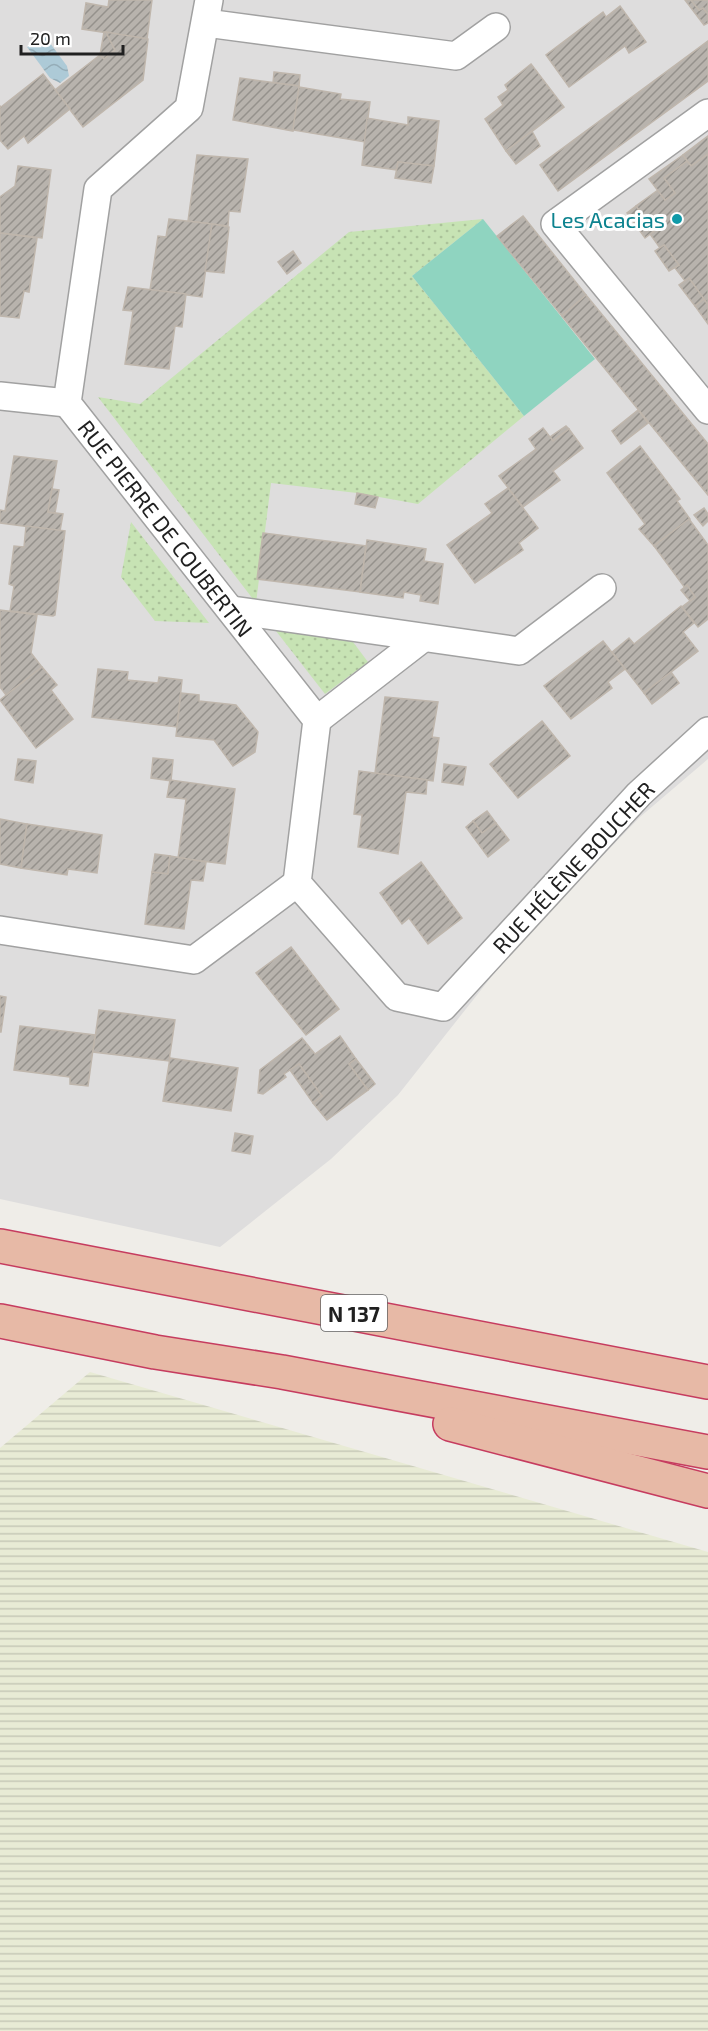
<svg xmlns="http://www.w3.org/2000/svg" width="708" height="2031" font-family="'Exo 2',sans-serif">
  <style>
    .residential { fill: #dedddd }
    .farmland { fill: url(#farmland-rules) }
    .grass { fill: url(#grass-dots) }
    .pitch { fill: #8fd4c0 }
    .water { fill: url(#water-waves) }
    .building { fill: url(#building-hatch); stroke: #bfb6ac; stroke-width: 1.5 }
    .lines { fill: none; stroke-linecap: round; stroke-linejoin: round }
    .minor-casing { stroke: #a1a1a1; stroke-width: 30 }
    .trunk-casing { stroke: #c63c5f; stroke-width: 36 }
    .minor { stroke: #fff; stroke-width: 27 }
    .trunk { stroke: #e7b9a6; stroke-width: 33 }
    .culture-dot { fill: #0f9aa8; stroke: #fff; stroke-width: 2 }
    .labels { text-anchor: middle; dominant-baseline: central; stroke-width: 6; stroke-linejoin: round; paint-order: stroke }
    .shield { fill: #fff; stroke: #636363; stroke-width: 1.5 }
    .shield-label { font-size: 21px; font-weight: bold; fill: #202020 }
    .culture-label { font-size: 22px; fill: #0d838f; stroke: #fff; text-anchor: end }
    .street-label { font-size: 22px; fill: #202020; stroke: #fff }
  </style>
  <defs>
    <pattern id="farmland-rules" width="6" height="5" patternUnits="userSpaceOnUse" patternTransform="scale(1.5)"><rect width="6" height="5" fill="#e8ebd5"/><path d="M0 2.5h6" fill="none" stroke="#c7c9b7"/></pattern>
    <pattern id="grass-dots" width="8" height="8" patternUnits="userSpaceOnUse" patternTransform="scale(1.5)"><rect width="8" height="8" fill="#c7e3b4"/><path d="M2 2h.1M6 6h.1" fill="none" stroke="#abc29a" stroke-width="1.8" stroke-linecap="round"/></pattern>
    <pattern id="water-waves" width="16" height="10" patternUnits="userSpaceOnUse" patternTransform="scale(1.5)"><rect width="16" height="10" fill="#adcad7"/><path d="M0 5q4-4 8 0t8 0" fill="none" stroke="#95adb8"/></pattern>
    <pattern id="building-hatch" width="6" height="6" patternUnits="userSpaceOnUse" patternTransform="scale(1.5)"><rect width="6" height="6" fill="#b8b3ad"/><path d="M-1 1l2-2M0 6l6-6M5 7l2-2" fill="none" stroke="#95918c"/></pattern>
  </defs>
  <rect width="100%" height="100%" fill="#efede8"/>
  <path class="residential" d="M0,0H708V759L640,817L518,943L398,1095L331,1159L220,1247L0,1199Z"/>
  <path class="farmland" d="M90,1372L708,1552V2031H0V1448Z"/>
  <g class="grass">
    <path d="M483,219L412,276L524,416L418,504L357,493L271,483L256,603L98,397L140,404L349,232Z"/>
    <path d="M131,522L209,623L155,621L121,577Z"/>
    <path d="M276,631L350,638L368,662L325,694Z"/>
  </g>
  <path class="pitch" d="M483,219L595,359L524,416L412,276Z"/>
  <path class="water" d="M44,35L67,66L69,76L60,83L50,78L27,47Z"/>
  <g class="building">
    <path d="M109,0H152L147,39L82,29L86,3L108,7Z"/>
    <path d="M685,0H691L699,10L703,8L708,14V23L704,25Z"/>
    <path d="M691,0H708V14L703,8L699,10Z"/>
    <path d="M620,6L646,42L629,53L625,46L569,87L546,55L603,12L606,17Z"/>
    <path d="M104,32H106L115,50L104,59L100,55Z"/>
    <path d="M106,32L148,39L143,80L83,127L55,90L100,55L104,59L115,50Z"/>
    <path d="M708,41V81L558,191L540,165Z"/>
    <path d="M531,64L564,107L506,151L485,119L503,105L498,97L508,90L505,85Z"/>
    <path d="M274,72L300,75L299,86L273,83Z"/>
    <path d="M43,74L70,109L28,143L24,136L8,149L0,140V106L1,107Z"/>
    <path d="M240,78L299,86L293,131L233,120Z"/>
    <path d="M299,87L341,94L340,99L370,102L365,142L293,130Z"/>
    <path d="M408,117L439,121L434,166L398,162L396,170L362,165L367,118L408,125Z"/>
    <path d="M532,131L540,146L516,164L506,151Z"/>
    <path d="M708,136V154L691,166L683,155Z"/>
    <path d="M708,154V305L689,278L685,281L675,268L679,265L664,245L660,248L650,234L654,231L636,206L658,190L665,200L675,193L664,178L687,161L691,166Z"/>
    <path d="M197,155L248,159L240,212L229,211L228,226L188,221Z"/>
    <path d="M683,155L687,161L664,178L675,193L665,200L649,179Z"/>
    <path d="M398,162L434,166L431,183L395,178Z"/>
    <path d="M18,166L51,170L42,238L0,233V197L15,186Z"/>
    <path d="M636,206L654,231L645,238L627,213Z"/>
    <path d="M523,216L586,295L562,316L497,236Z"/>
    <path d="M169,219L212,224L202,297L150,290L158,236L166,237Z"/>
    <path d="M212,224L229,227L224,273L205,271Z"/>
    <path d="M0,233L37,238L29,292L24,291L19,318L0,316Z"/>
    <path d="M664,245L679,265L669,271L655,251Z"/>
    <path d="M293,251L301,263L287,274L278,262Z"/>
    <path d="M689,278L704,299L695,306L679,285Z"/>
    <path d="M128,287L186,294L182,327L175,326L169,369L125,364L133,311L123,310Z"/>
    <path d="M586,295L708,444V495L562,316Z"/>
    <path d="M704,299L708,305V324L695,306Z"/>
    <path d="M638,410L648,423L621,444L612,431Z"/>
    <path d="M566,426L569,429L553,441L550,437Z"/>
    <path d="M543,428L553,441L569,429L583,448L553,471L560,480L523,507L499,476L536,449L529,439Z"/>
    <path d="M640,446L680,499L677,501L690,519L654,546L639,529L645,524L607,473Z"/>
    <path d="M14,456L57,461L48,512L63,514L60,531L0,523V510L5,511Z"/>
    <path d="M508,488L538,528L519,543L523,550L475,583L447,545L492,513L485,504Z"/>
    <path d="M52,489L59,490L55,513L48,512Z"/>
    <path d="M357,493L378,497L375,508L355,504Z"/>
    <path d="M704,508L708,514V521L703,526L694,515Z"/>
    <path d="M689,519L708,545V619L698,627L682,607L695,597L687,585L685,588L654,546Z"/>
    <path d="M26,526L65,531L55,615L53,616L10,611L14,586L9,584L14,546L24,547Z"/>
    <path d="M263,533L366,546L360,592L257,579Z"/>
    <path d="M367,540L426,549L424,561L443,564L438,604L420,601L421,595L404,592L403,598L360,592Z"/>
    <path d="M687,585L695,597L690,601L681,590Z"/>
    <path d="M681,606L694,623L683,632L698,651L644,693L612,652L629,638L634,644Z"/>
    <path d="M0,610L37,615L31,653L42,667L6,695L0,687Z"/>
    <path d="M603,641L625,669L608,682L612,688L571,719L544,686Z"/>
    <path d="M42,667L57,685L51,690L73,719L36,748L0,700Z"/>
    <path d="M98,669L128,672L127,680L158,683L159,677L182,680L177,727L92,717Z"/>
    <path d="M671,672L679,683L652,704L644,693Z"/>
    <path d="M181,693L199,695V701L236,705L258,732L255,752L233,766L214,740L176,736Z"/>
    <path d="M385,697L438,702L432,737L439,738L433,781L375,773Z"/>
    <path d="M542,721L570,756L518,798L490,764Z"/>
    <path d="M153,758L173,760L171,781L151,778Z"/>
    <path d="M18,759L36,761L33,783L15,780Z"/>
    <path d="M444,764L466,767L463,785L442,782Z"/>
    <path d="M359,771L427,780L426,794L406,792L398,854L358,847L362,815L354,814Z"/>
    <path d="M170,780L235,789L225,864L178,858L186,799L167,797Z"/>
    <path d="M487,811L496,823L482,833L473,821Z"/>
    <path d="M0,819L27,824L21,868L0,864Z"/>
    <path d="M473,821L482,833L496,823L509,840L488,857L466,827Z"/>
    <path d="M27,824L102,835L97,873L68,869L67,875L21,868Z"/>
    <path d="M155,854L170,856L168,874L152,872Z"/>
    <path d="M170,856L206,862L203,881L191,880L184,929L145,924L152,872L168,874Z"/>
    <path d="M421,862L462,918L428,944L409,918L402,924L380,893Z"/>
    <path d="M291,947L339,1009L306,1035L256,973Z"/>
    <path d="M0,996L6,997L1,1032H0Z"/>
    <path d="M99,1010L175,1020L169,1061L93,1052Z"/>
    <path d="M20,1026L95,1035L88,1086L70,1084V1077L14,1070Z"/>
    <path d="M340,1036L356,1059L349,1064L368,1090L327,1120L313,1103L322,1096L299,1064L284,1074L286,1077L263,1094L258,1093L260,1070L302,1038L315,1054Z"/>
    <path d="M170,1058L238,1068L231,1111L163,1101Z"/>
    <path d="M356,1059L375,1084L368,1090L349,1064Z"/>
    <path d="M299,1064L322,1096L313,1103L290,1070Z"/>
    <path d="M235,1133L253,1136L250,1154L232,1151Z"/>
  </g>
  <g class="lines">
    <defs>
      <g id="minor">
        <path d="M209,0L189,108L98,189L67,403L317,720L297,883L397,997L443,1007L639,794L708,731"/>
        <path d="M206,23L456,56L496,27"/>
        <path d="M708,113L555,224L708,410"/>
        <path d="M0,396L67,403"/>
        <path d="M232,610L519,651L602,588"/>
        <path d="M317,720L423,638"/>
        <path d="M0,930L194,960L297,883"/>
      </g>
      <g id="trunk">
        <path d="M0,1246L708,1382"/>
        <path d="M0,1321L155,1352L282,1372L708,1452"/>
        <path d="M450,1424L708,1491"/>
      </g>
    </defs>
    <use href="#minor" class="minor-casing"/>
    <use href="#trunk" class="trunk-casing"/>
    <use href="#minor" class="minor"/>
    <use href="#trunk" class="trunk"/>
  </g>
  <circle class="culture-dot" cx="677" cy="219" r="6"/>
  <g class="labels">
    <rect class="shield" x="321" y="1295" width="66" height="36" rx="4.5"/>
    <g class="shield-label">
      <text x="354" y="1313">N 137</text>
    </g>
    <g class="culture-label">
      <text x="665" y="219">Les Acacias</text>
    </g>
    <g class="street-label">
      <text transform="translate(166 528) rotate(52)">RUE PIERRE DE COUBERTIN</text>
      <text transform="translate(573 867) rotate(-47)">RUE HÉLÈNE BOUCHER</text>
    </g>
  </g>
  <path d="M21 45v9h102v-9" fill="none" stroke="#202020" stroke-width="3"/>
  <text x="30" y="45" font-size="18" fill="#202020" stroke="#ffffff" stroke-width="4.5" paint-order="stroke">20 m</text>
</svg>
